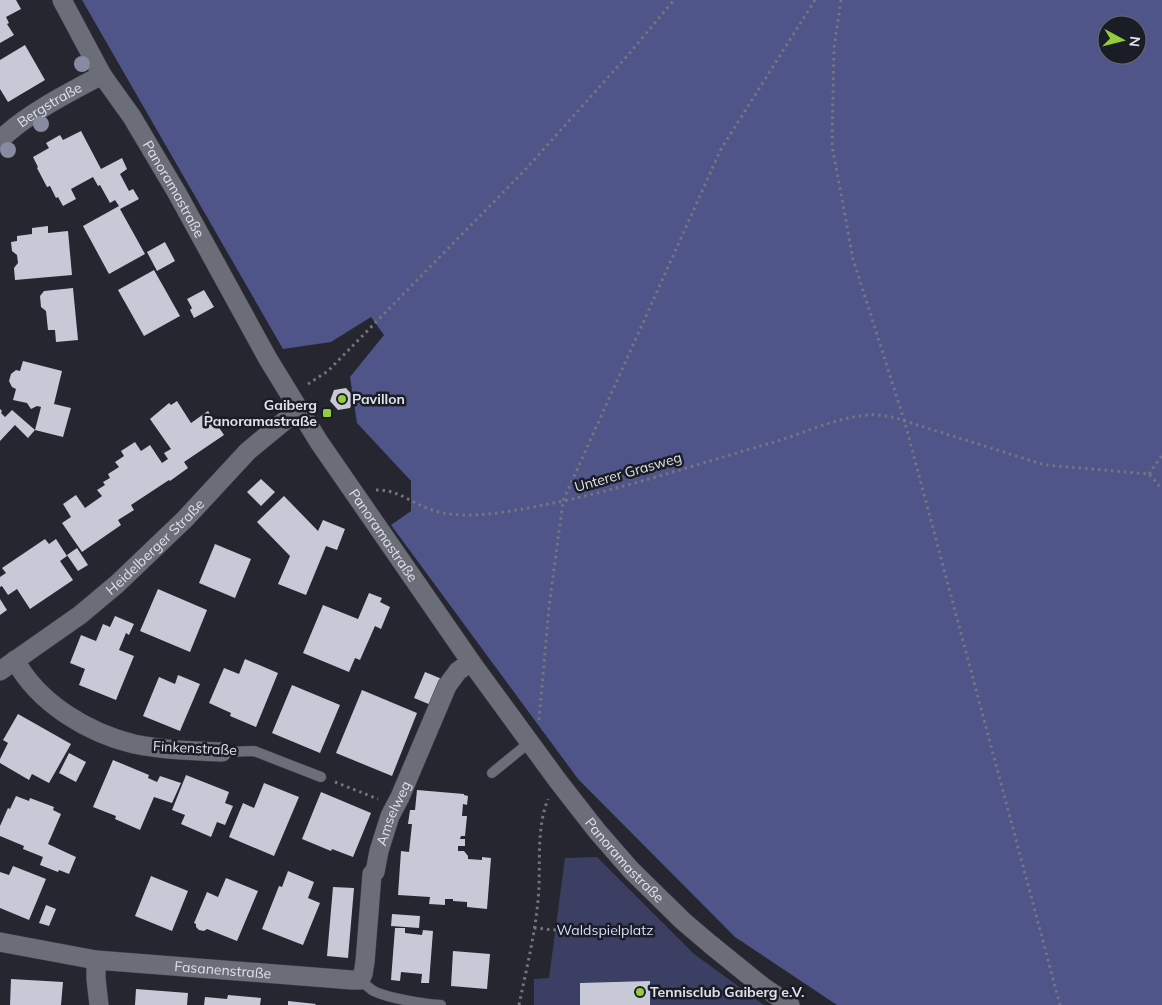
<svg xmlns="http://www.w3.org/2000/svg" width="1162" height="1005" font-family="Mulish,sans-serif">
  <style>
    .green { fill: #3b3f64 }
    .forest { fill: #4f5489; fill-rule: evenodd }
    .building { fill: #c7c9d7 }
    .lines { fill: none; stroke-linecap: round; stroke-linejoin: round }
    .lane-casing { stroke: #40414a; stroke-width: 11 }
    .street-casing { stroke: #40414a; stroke-width: 20 }
    .path { stroke: #74757e; stroke-width: 3; stroke-dasharray: 2.5 4; stroke-linecap: butt }
    .lane { stroke: #6b6d78; stroke-width: 10 }
    .street { stroke: #6b6d78; stroke-width: 19 }
    .tree { fill: #878ba1 }
    .poi-dot { fill: #95cc3b; stroke: #1b1d26; stroke-width: 2 }
    .labels { text-anchor: middle; dominant-baseline: central; stroke-width: 5; stroke-linejoin: round; paint-order: stroke }
    .street-label { font-size: 14px; fill: #e0e1e8; stroke: #1b1d26 }
    .poi-label { font-size: 14px; font-weight: bold; fill: #e0e1e8; stroke: #1b1d26; text-anchor: start }
    .park-label { font-size: 14px; fill: #d7ddfe; stroke: #1b1d26 }
  </style>
  <rect width="100%" height="100%" fill="#252630"/>
  <path class="green" d="M597,857L694,954L764,1005H534V979L549,978L565,858Z"/>
  <path class="forest" d="M82,0H1162V1005H837L735,937L578,779L391,525L411,511V481L357,423L350,377L384,335L371,317L331,342L283,349ZM1107,25H1137V55H1107Z"/>
  <g class="building">
    <path d="M0,0H16L21,9L6,17L9,23L7,24L14,35L0,43Z"/>
    <path d="M25,45L45,80L8,102L0,89V60Z"/>
    <path d="M81,131L101,169L122,158L127,169L120,174L129,191L133,189L139,199L120,209L145,254L109,274L83,226L119,206L115,200L110,203L100,185L98,186L93,177L71,189L76,199L63,206L58,197L56,198L50,186L47,187L37,168L38,167L33,157L49,148L46,143L60,135L63,140Z"/>
    <path d="M48,226V233L68,231L72,275L15,280L14,268L18,263L17,255L12,251L11,242L17,241V236L32,234V228Z"/>
    <path d="M165,242L175,261L157,271L147,252Z"/>
    <path d="M154,270L180,316L144,336L118,290Z"/>
    <path d="M73,288L78,340L56,342L55,330H48L46,311L41,307L40,296L44,291Z"/>
    <path d="M204,290L214,307L194,318L190,310L192,308L187,299Z"/>
    <path d="M23,361L62,371L54,404L71,408L63,437L35,430L41,407L37,406L31,409L27,403L13,400L16,389L12,387L9,381L11,374L16,370L20,371Z"/>
    <path d="M346,388L354,397L350,408L338,410L330,401L334,390Z"/>
    <path d="M177,401L191,423L208,411L224,435L184,462L188,468L170,481L169,480L131,505L134,510L118,520L121,525L82,552L62,523L71,517L63,504L76,495L85,508L102,496L97,490L105,485L103,482L110,478L108,474L119,467L115,462L124,456L121,451L135,442L141,451L150,445L162,463L168,459L164,453L171,449L150,419L169,403L171,405Z"/>
    <path d="M0,409L2,411L1,413L5,417L12,410L35,430L28,438L15,425L0,441Z"/>
    <path d="M261,479L275,492L261,506L247,492Z"/>
    <path d="M284,496L318,531L323,520L345,529L337,550L326,546L306,595L278,584L290,556L257,522Z"/>
    <path d="M45,539L49,544L56,539L67,556L60,561L73,580L30,609L17,589L8,595L2,586L0,587V577L6,573L2,568Z"/>
    <path d="M215,544L251,559L235,598L199,583Z"/>
    <path d="M77,548L88,565L78,571L67,555Z"/>
    <path d="M158,589L207,610L190,652L140,631Z"/>
    <path d="M369,593L382,598L380,602L390,607L381,629L375,626L360,660L355,658L349,672L303,653L323,605L358,619Z"/>
    <path d="M0,599L7,610L0,615Z"/>
    <path d="M115,616L134,624L129,635L126,633L119,650L134,656L116,700L79,685L85,669L70,663L81,635L96,641L103,624L110,627Z"/>
    <path d="M245,659L278,673L256,727L230,716L231,713L209,703L224,668L239,674Z"/>
    <path d="M425,672L442,679L431,705L414,698Z"/>
    <path d="M178,675L200,684L180,731L143,716L159,677L175,684Z"/>
    <path d="M292,685L340,705L320,753L272,733Z"/>
    <path d="M362,690L417,713L392,776L336,753Z"/>
    <path d="M18,714L71,744L49,783L32,774L29,780L0,763V759L8,743L3,740Z"/>
    <path d="M69,753L86,762L76,782L59,773Z"/>
    <path d="M113,760L149,775L148,778L157,782L160,776L181,783L172,803L154,797L140,830L115,819L116,816L93,807Z"/>
    <path d="M186,775L229,792L225,803L233,806L225,825L217,822L211,837L181,824L185,815L172,810Z"/>
    <path d="M264,783L299,797L274,856L229,837L243,803L254,808Z"/>
    <path d="M417,790L464,794V795L468,796L467,805L463,804L462,816H467L465,836H461L460,839H465V846H458V851H464L468,856V859L482,860V857L491,858L487,909L467,907V902L453,901V899H445V905L429,904L430,897L398,895L401,851L409,852L412,824H408L410,810H415Z"/>
    <path d="M321,792L371,813L353,857L332,849L331,851L302,839Z"/>
    <path d="M16,796L29,801L30,798L54,807L53,810L61,814L48,844L76,857L69,874L59,870L58,872L40,865L43,857L23,849L24,846L0,836V826L8,808L10,809Z"/>
    <path d="M13,866L46,879L29,920L0,908V872L9,875Z"/>
    <path d="M288,871L314,882L308,898L320,903L303,945L262,929L279,886L282,887Z"/>
    <path d="M151,876L188,891L172,931L135,916Z"/>
    <path d="M226,878L258,891L237,941L207,929L204,931L199,930L196,927V924L194,923L207,892L218,897Z"/>
    <path d="M333,887L354,888L348,958L327,956Z"/>
    <path d="M46,905L56,909L49,926L39,923Z"/>
    <path d="M392,914L420,916L419,928L391,926Z"/>
    <path d="M395,928H405V933L422,935L423,930L433,931L429,983H421L422,974L401,972L400,981L391,980Z"/>
    <path d="M453,951L490,954L487,989L451,986Z"/>
    <path d="M11,979L63,982L61,1005H10Z"/>
    <path d="M650,981V1005H580V983Z"/>
    <path d="M136,989L188,993L187,1005H135Z"/>
    <path d="M228,995L261,998L260,1005H204L205,997L227,999Z"/>
    <path d="M288,1001L316,1004L315,1005H288Z"/>
  </g>
  <g class="lines">
    <defs>
      <g id="lane">
        <path d="M222,752L254,751L321,777"/>
        <path d="M492,773L530,742"/>
        <path d="M360,980C364,983 368,987 372,990C385,998 425,1004 441,1005"/>
      </g>
      <g id="street">
        <path id="s1" d="M62,0L102,75L132,117L177,193L268,359L319,442L471,662L558,781L597,831L631,870L683,921L710,944L762,986L790,1005"/>
        <path id="s2" d="M0,140C26,114 70,92 102,75"/>
        <path d="M15,660C38,703 88,733 134,744C163,750 193,751 222,752"/>
        <path id="s3" d="M0,671L80,615L117,584L185,519L248,451L299,409"/>
        <path id="s4" d="M0,942L96,960L352,980H360L363,974L365,962L372,874L375,872L379,851L390,816L400,797L447,686L458,671L471,662"/>
        <path d="M96,960V979L99,1005"/>
      </g>
    </defs>
    <use href="#lane" class="lane-casing"/>
    <use href="#street" class="street-casing"/>
    <g class="path">
      <path d="M841,0L834,48L832,145L853,259L905,423L1060,1005"/>
      <path d="M308,384L328,371L525,170L628,55L674,0"/>
      <path d="M1149,474L1162,455"/>
      <path d="M376,490C397,489 413,504 432,510C459,519 495,514 522,509C606,495 690,466 771,443C802,434 837,417 869,415C876,414 884,416 892,417L1045,465L1149,474L1162,489"/>
      <path d="M539,720L549,607L563,501L721,149L815,0"/>
      <path d="M335,782L378,799"/>
      <path d="M534,928L556,930"/>
      <path d="M519,1005C527,966 537,927 539,887C540,858 537,827 548,799"/>
    </g>
    <use href="#lane" class="lane"/>
    <use href="#street" class="street"/>
  </g>
  <g class="tree">
    <circle cx="82" cy="64" r="8"/>
    <circle cx="41" cy="124" r="8"/>
    <circle cx="8" cy="150" r="8"/>
  </g>
  <g class="poi-dot">
    <circle cx="342" cy="399" r="5"/>
    <rect x="322" y="408" width="10" height="10" rx="2.5"/>
    <circle cx="640" cy="992" r="5"/>
  </g>
  <g class="labels">
    <g class="street-label">
      <text stroke="none"><textPath href="#s2" startOffset="61">Bergstraße</textPath></text>
      <text stroke="none"><textPath href="#s1" startOffset="220">Panoramastraße</textPath></text>
      <text transform="translate(628 472) rotate(-16)">Unterer Grasweg</text>
      <text stroke="none"><textPath href="#s1" startOffset="625">Panoramastraße</textPath></text>
      <text stroke="none"><textPath href="#s3" startOffset="199">Heidelberger Straße</textPath></text>
      <text transform="translate(195 748) rotate(3)">Finkenstraße</text>
      <text stroke="none"><textPath href="#s4" startOffset="535">Amselweg</textPath></text>
      <text stroke="none"><textPath href="#s1" startOffset="1030">Panoramastraße</textPath></text>
      <text stroke="none"><textPath href="#s4" startOffset="225">Fasanenstraße</textPath></text>
    </g>
    <g class="poi-label">
      <text x="352" y="399">Pavillon</text>
      <text x="317" y="405" text-anchor="end">Gaiberg<tspan x="317" dy="16">Panoramastraße</tspan></text>
      <text x="650" y="992">Tennisclub Gaiberg e.V.</text>
    </g>
    <g class="park-label">
      <text x="605" y="930">Waldspielplatz</text>
    </g>
  </g>
  <g transform="translate(1122 40) rotate(97)"><circle r="24" fill="#1b1d26" stroke="#6a6b74"/>
  <path d="M0-4L9 19L0 12L-9 19Z" fill="#95cc3b"/>
  <text y="-8" font-size="14" font-weight="bold" text-anchor="middle" fill="#e0e1e8">N</text>
  </g>
</svg>
